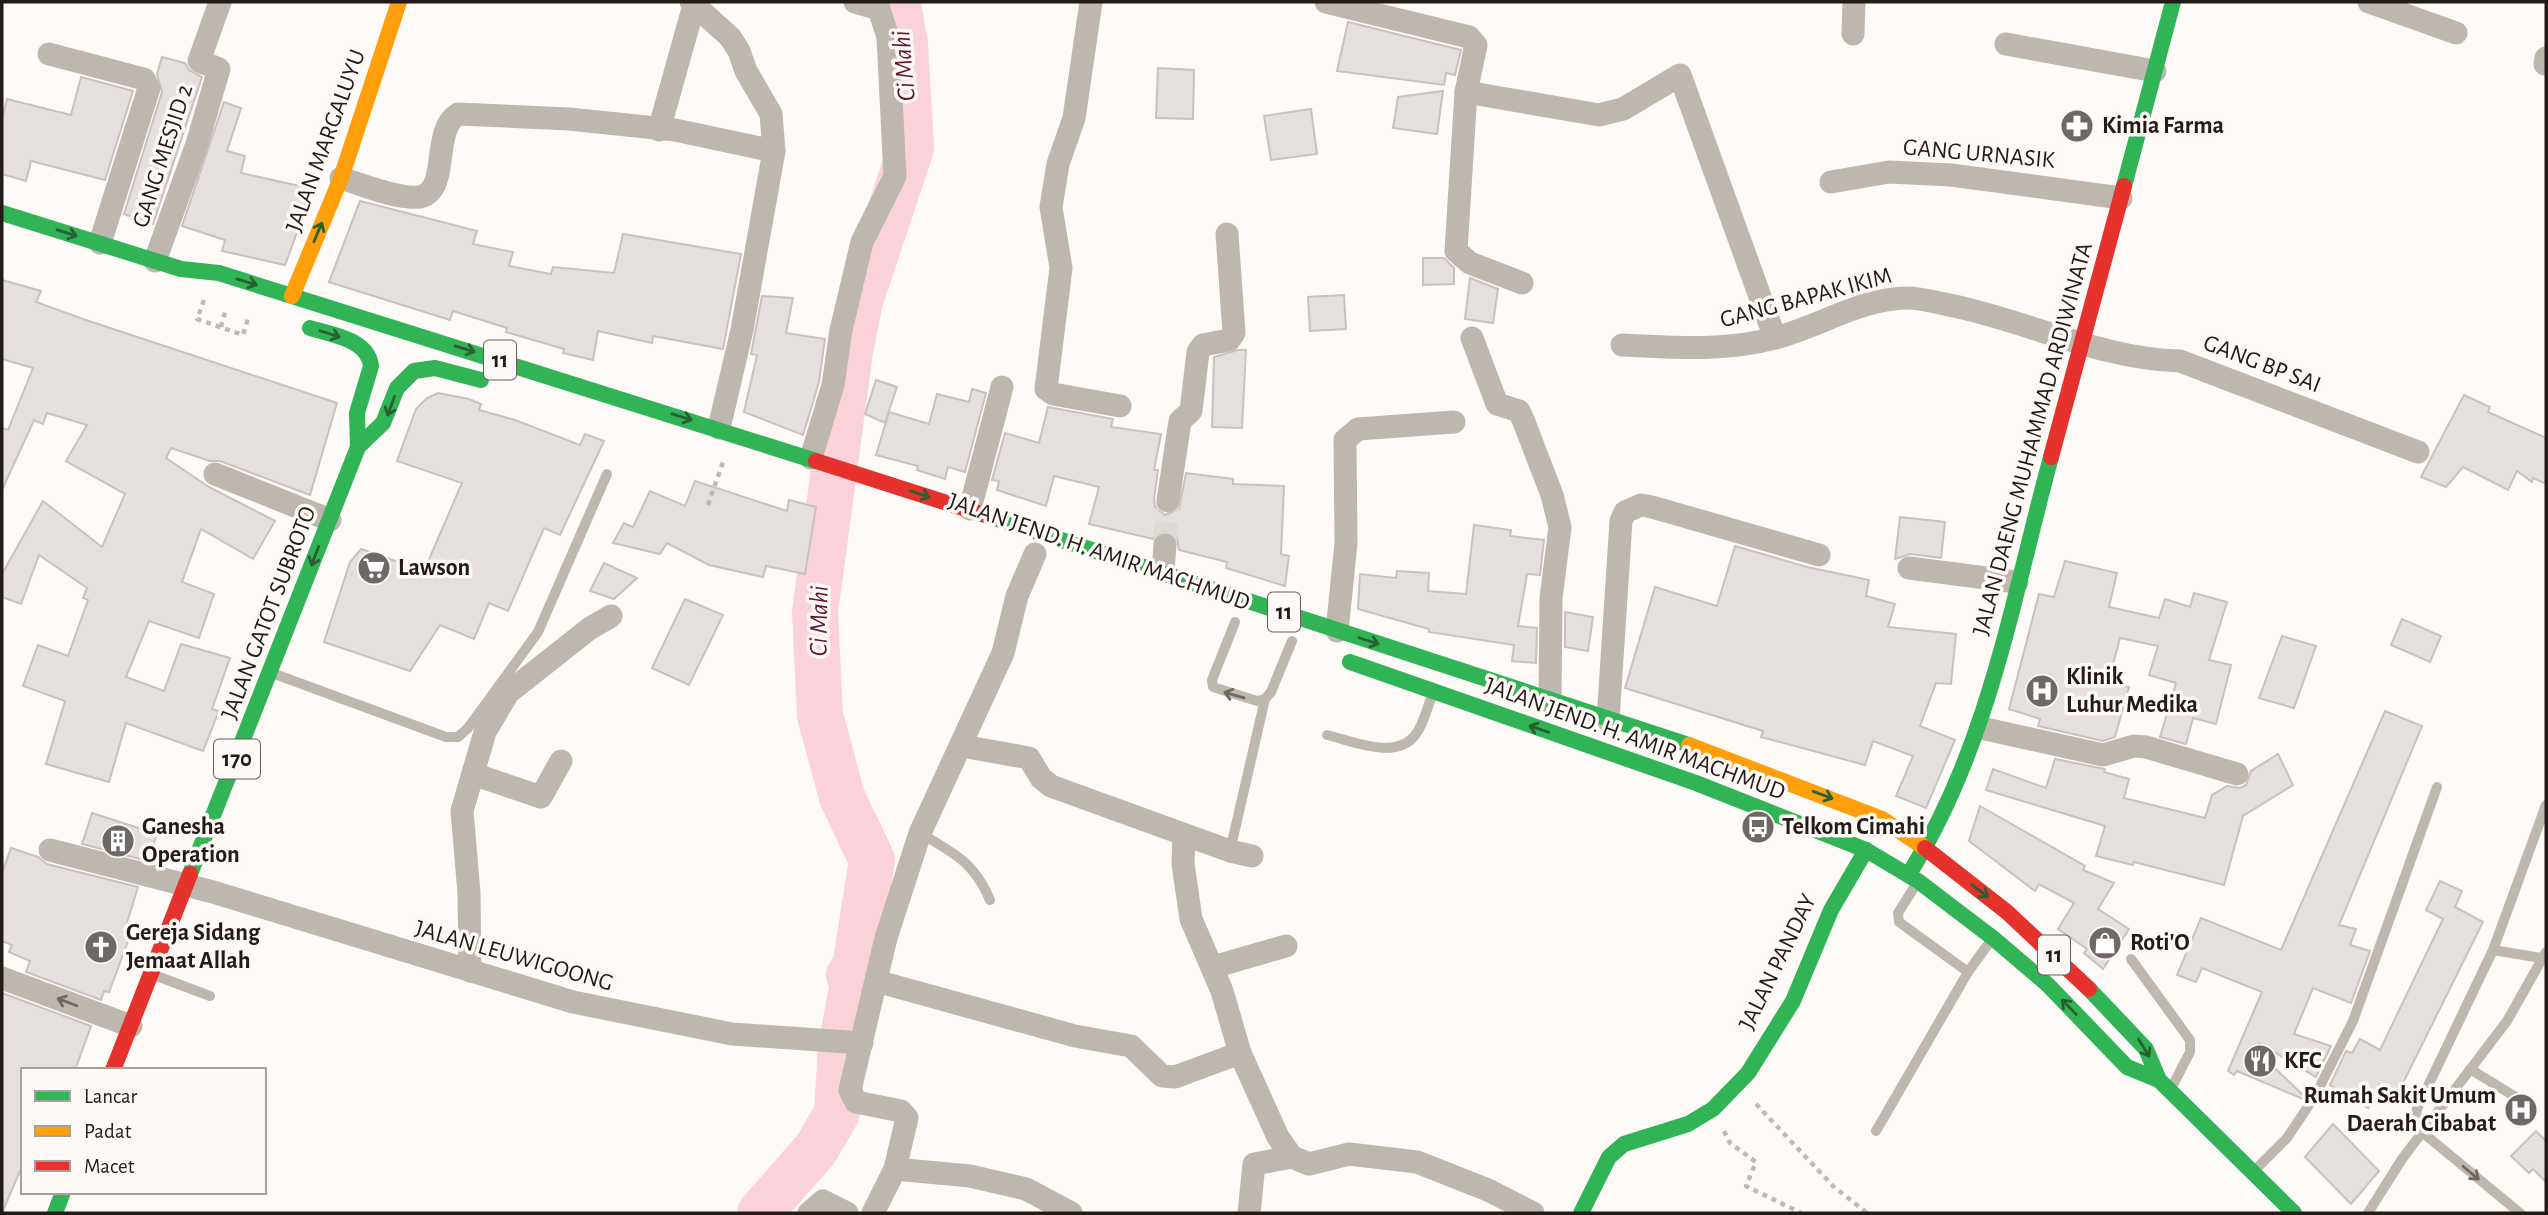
<svg xmlns="http://www.w3.org/2000/svg" width="2548" height="1215" font-family="'Alegreya Sans',sans-serif">
  <style>
    .lines { fill: none; stroke-linecap: round; stroke-linejoin: round }
    .river { stroke: #fbd2da; stroke-width: 46 }
    .building { fill: #e5dfde; stroke: #c8c1c0; stroke-width: 2 }
    .street-tunnel { stroke: #dcd9d6; stroke-width: 23; stroke-dasharray: 23 11; stroke-linecap: butt }
    .path { stroke: #c0bab7; stroke-width: 4.5; stroke-dasharray: 5 5; stroke-linecap: butt }
    .lane { stroke: #beb7af; stroke-width: 10 }
    .street { stroke: #beb7af; stroke-width: 23 }
    .fast { stroke: #30b455; stroke-width: 16 }
    .slow { stroke: #ff9f0a; stroke-width: 16 }
    .jam { stroke: #e5322d; stroke-width: 16 }
    .oneway { stroke: #296033 }
    .oneway2 { stroke: #706963 }
    .labels { text-anchor: middle; dominant-baseline: central; stroke-width: 7; stroke-linejoin: round; paint-order: stroke }
    .shield { fill: #fef9f7; stroke: #655e5a; stroke-width: 2 }
    .shield-label { font-size: 23px; font-weight: bold; fill: #231b17 }
    .poi-label { font-size: 24px; font-weight: bold; fill: #231b17; stroke: #fef9f7; text-anchor: start }
    .street-label { font-size: 24px; fill: #231b17; stroke: #fef9f7 }
    .water-label { font-size: 26px; font-style: italic; fill: #61132e; stroke: #fef9f7 }
  </style>
  <rect width="100%" height="100%" fill="#fdfaf8"/>
  <g class="lines">
    <path class="river" d="M760,1213L816,1149L837,1113L841,1048L853,983L849,975L855,968L872,860L842,797L820,715L815,612L850,351L860,301L911,148L905,44L898,5L892,2"/>
  </g>
  <g class="building">
    <path d="M1348,22L1461,50L1455,75L1446,73L1444,85L1337,71Z"/>
    <path d="M162,57L185,63L189,70L202,77L153,224L124,214L162,92L157,74Z"/>
    <path d="M1158,68L1194,70L1193,119L1156,118Z"/>
    <path d="M81,77L133,91L105,180L31,161L26,181L2,174V119L7,99L71,115Z"/>
    <path d="M1443,91L1437,134L1393,128L1398,97Z"/>
    <path d="M224,102L241,108L227,151L245,156L241,173L313,189L285,265L222,251L225,240L182,226Z"/>
    <path d="M1311,109L1317,154L1271,160L1264,116Z"/>
    <path d="M360,201L477,231L473,244L513,252L509,266L551,274L553,267L614,273L623,234L741,254L723,349L653,336L652,343L598,331L593,360L563,353L564,349L506,332L507,328L453,311L450,320L329,282Z"/>
    <path d="M1423,258H1444L1454,268V284L1423,285Z"/>
    <path d="M1470,278L1498,289L1493,323L1465,319Z"/>
    <path d="M2,280L41,291L36,302L83,319L337,403L310,495L220,461H210L171,448L166,458L209,487L275,521L253,559L201,529L182,582L214,594L199,638L149,621L126,677L164,691L181,644L230,658L212,709L219,711L203,751L126,723L109,782L46,764L65,701L23,686L38,645L68,656L88,600L83,598L87,588L39,555L21,604L2,597V574L43,501L102,547L125,494L66,461L87,425L47,413L43,424L34,420L2,490V428L8,430L33,368L2,359Z"/>
    <path d="M1344,295L1346,329L1310,331L1308,297Z"/>
    <path d="M762,296L793,298L786,333L825,339L819,382L803,435L744,412L757,355L751,354Z"/>
    <path d="M1238,350H1246L1242,428L1212,427L1214,357Z"/>
    <path d="M876,380L897,387L885,423L865,414Z"/>
    <path d="M972,389L986,393L965,472L948,467L945,479L917,470L918,466L876,455L889,412L929,424L937,394L969,402Z"/>
    <path d="M438,393L469,399L481,404L479,410L515,420L580,445L585,434L604,441L560,535L544,528L508,611L489,603L474,639L440,625L410,671L324,642L350,562L361,549L424,571L462,483L397,461L416,409L427,398Z"/>
    <path d="M2464,395L2490,407L2488,412L2546,438V484L2533,478L2532,482L2517,471L2508,490L2463,467L2446,487L2421,477Z"/>
    <path d="M1048,407L1113,419L1111,427L1161,434L1154,470H1158L1154,500L1155,507L1165,515L1179,509L1186,473L1233,479V484L1284,486L1281,554L1289,556L1285,586L1226,568L1227,562L1179,550L1177,538L1167,531L1158,533L1153,539L1089,524L1099,487L1054,476L1046,506L997,490L999,481L992,480L1005,433L1039,443Z"/>
    <path d="M695,481L787,511L789,500L816,507L805,574L766,566L763,577L709,565L667,543L660,554L613,543L624,523L633,527L650,491L685,506Z"/>
    <path d="M1900,517L1945,522L1941,558L1910,554L1895,559Z"/>
    <path d="M1474,525L1511,530L1510,536L1544,540L1540,575L1527,574L1518,626L1537,628L1536,663L1512,661L1514,645L1429,632V629L1358,609L1360,574L1396,578L1397,571L1429,573L1428,591L1466,594Z"/>
    <path d="M1735,546L1807,567L1869,580L1866,596L1895,604L1888,627L1956,634L1951,684L1936,683L1920,726L1955,740L1926,808L1896,796L1913,756L1873,741L1865,765L1761,737L1763,731L1625,688L1655,587L1717,606Z"/>
    <path d="M2065,561L2117,573L2109,607L2159,618L2165,599L2190,607L2194,593L2227,602L2209,660L2231,665L2216,724L2193,718L2186,744L2160,737L2176,683L2149,675L2158,646L2120,638L2108,683L2129,687L2115,737L2103,741L2038,726L2040,719L2009,709L2039,594L2054,597Z"/>
    <path d="M604,563L637,578L614,599L590,591Z"/>
    <path d="M685,599L723,615L689,685L652,668Z"/>
    <path d="M1565,612L1593,617L1588,651L1565,647Z"/>
    <path d="M2402,619L2441,636L2430,662L2391,645Z"/>
    <path d="M2282,636L2316,646L2294,708L2259,698Z"/>
    <path d="M2385,711L2422,726L2339,925L2356,929L2350,945L2370,951L2351,1003L2313,988L2294,1034L2331,1046L2316,1077L2259,1043L2255,1049L2305,1097L2303,1099L2237,1071L2234,1075L2228,1071L2262,992L2202,968L2196,982L2177,975L2201,918L2281,950Z"/>
    <path d="M2278,754L2293,785L2243,816L2224,885L2134,862L2133,865L2096,856L2105,826L1986,790L1993,769L2046,788L2055,759L2105,769L2104,772L2129,779L2124,798L2205,818L2212,795L2227,786L2240,788L2246,785L2251,771Z"/>
    <path d="M1980,806L2085,866L2083,870L2114,883L2098,909L2129,929L2103,969L2084,953L2087,949L2058,929L2074,903L2039,884L2035,891L1969,841Z"/>
    <path d="M92,813L157,834L148,861L82,844Z"/>
    <path d="M11,848L38,857L47,864L138,887L126,926L133,928L109,992L104,991L101,1000L26,972L30,961L9,952L12,945L2,941V873Z"/>
    <path d="M2440,881L2462,891L2455,907L2483,922L2398,1093L2379,1084L2368,1108L2330,1085L2346,1051L2352,1053L2360,1039L2380,1050L2443,919L2426,910Z"/>
    <path d="M2,993L91,1026L75,1070H23V1164L2,1213Z"/>
    <path d="M2333,1124L2379,1171L2351,1204L2305,1157Z"/>
    <path d="M2536,1131L2546,1141V1182L2533,1169L2529,1173L2511,1156Z"/>
  </g>
  <g class="lines">
    <path class="street-tunnel" d="M1165,545L1168,501"/>
    <g class="path">
      <path d="M204,300L197,319L243,335L249,315"/>
      <path d="M221,327L226,308"/>
      <path d="M708,505L723,462"/>
      <path d="M1756,1104L1833,1186L1867,1213"/>
      <path d="M1724,1131L1730,1143L1756,1162L1746,1186L1801,1213"/>
    </g>
    <g class="lane">
      <path d="M1235,622L1212,680L1213,687L1257,701L1265,699L1271,692L1292,641"/>
      <path d="M272,673L446,737H458L468,728L538,632L607,474"/>
      <path d="M1327,735C1352,741 1397,761 1416,734C1423,725 1427,709 1431,698"/>
      <path d="M920,833C955,854 974,862 990,900"/>
      <path d="M1230,851L1265,699"/>
      <path d="M1915,886L1898,913L1899,922L1968,972"/>
      <path d="M2493,950L2542,958"/>
      <path d="M2131,959L2190,1040V1052L2174,1083"/>
      <path d="M154,975L210,996"/>
      <path d="M2470,1069L2532,1107"/>
      <path d="M1876,1131L1968,972L1989,943"/>
      <path d="M2257,1168L2287,1138L2315,1096L2353,1021L2437,787"/>
      <path d="M2368,1213L2402,1159L2507,1021L2546,952"/>
      <path d="M2520,1213L2422,1132L2416,1124L2417,1109L2493,950L2546,805"/>
    </g>
    <g class="street">
      <path d="M691,2L730,37L739,51L746,71L771,114L774,151L742,330L719,428"/>
      <path d="M1091,2L1074,118L1058,164L1051,207L1061,268L1046,389L1053,394L1120,406"/>
      <path d="M1326,2L1469,37L1476,45L1466,92L1599,115L1623,109L1680,75L1775,338"/>
      <path d="M2369,2L2456,33"/>
      <path d="M1853,34L1854,2"/>
      <path d="M2006,44L2155,71"/>
      <path d="M49,54L144,79L149,88L100,243"/>
      <path d="M2545,64L2546,58"/>
      <path d="M1466,92L1456,251L1470,263L1522,283"/>
      <path d="M659,130L694,5"/>
      <path d="M341,178C362,185 387,195 409,197C455,203 428,132 458,114L569,119L675,130L774,151"/>
      <path d="M1831,182L1889,172L1951,175L2121,198"/>
      <path d="M155,261L197,144L219,69L199,61L220,2"/>
      <path d="M1472,338L1497,404L1519,411L1524,422L1552,495L1560,527L1551,598L1550,702"/>
      <path d="M1622,345C1674,347 1724,352 1775,338C1818,327 1862,298 1907,298C1922,298 1939,303 1954,306C2030,322 2101,359 2180,361L2418,452"/>
      <path d="M811,458L833,385L841,330L862,242L895,176L888,37L879,9L855,2"/>
      <path d="M215,474L330,520"/>
      <path d="M1168,501L1180,421L1191,411L1198,352L1203,345L1229,340L1234,333L1227,234"/>
      <path d="M970,509L1002,387"/>
      <path d="M1909,568L2017,582"/>
      <path d="M1163,571L1165,545"/>
      <path d="M1337,631L1346,543L1345,440L1358,429L1454,422"/>
      <path d="M1608,720L1621,521L1625,512L1641,505L1652,507L1819,555"/>
      <path d="M1981,728L2103,755L2134,746L2146,747L2237,774"/>
      <path d="M962,746L1029,758L1041,778L1051,786L1230,851L1252,856"/>
      <path d="M473,774L541,797L561,761"/>
      <path d="M1184,835L1183,864L1191,919L1222,991L1240,1053L1278,1137L1292,1157"/>
      <path d="M50,850L213,892L573,1002L732,1034L862,1043"/>
      <path d="M1213,967L1286,946"/>
      <path d="M470,971L469,893L462,811L485,732L508,693L589,629L611,616"/>
      <path d="M2,978L131,1026"/>
      <path d="M876,981L1075,1036L1131,1046L1162,1076L1175,1077L1240,1053"/>
      <path d="M895,1169L970,1176L1026,1189L1071,1213"/>
      <path d="M809,1213L823,1201L847,1213"/>
      <path d="M873,1213L895,1169L907,1118L901,1111L856,1102L850,1090L886,938L920,833L1003,653L1017,596L1035,554"/>
      <path d="M1249,1213L1254,1164L1292,1157L1309,1164L1349,1154L1417,1162L1488,1190L1533,1213"/>
    </g>
    <g class="fast">
      <path d="M2124,186L2173,2"/>
      <path d="M2,213L181,269L219,273L816,461"/>
      <path d="M310,328C332,335 368,339 371,366L357,413L358,447"/>
      <path d="M358,447L383,423L397,388L414,371L435,368L481,380"/>
      <path d="M991,517L1689,745"/>
      <path d="M1350,662L1696,783L1866,850L1918,881L1993,938L2048,985L2127,1067L2159,1080"/>
      <path d="M1912,869C1989,744 2013,597 2051,457"/>
      <path d="M190,874L358,447"/>
      <path d="M2089,989L2146,1049L2159,1080L2294,1213"/>
      <path d="M55,1213L63,1192"/>
      <path d="M1581,1213L1609,1157L1624,1144L1688,1124L1713,1109L1748,1073L1793,1001L1831,910L1866,850"/>
    </g>
    <g class="slow">
      <path d="M292,296L341,178L399,2"/>
      <path d="M1689,745L1882,819L1925,848"/>
    </g>
    <g class="jam">
      <path d="M2051,457L2124,186"/>
      <path d="M816,461L991,517"/>
      <path d="M1925,848L2007,912L2089,989"/>
      <path d="M113,1070L190,874"/>
    </g>
  </g>
  <defs><path id="oneway-shaft" d="M-6 0H5M1.5-3L5.5 0L1.5 3" fill="none" stroke-width="1.6" stroke-linecap="round" stroke-linejoin="round" transform="scale(1.75)"/></defs>
  <g class="oneway">
    <use href="#oneway-shaft" transform="translate(318 232) rotate(-67)"/>
    <use href="#oneway-shaft" transform="translate(67 233) rotate(17)"/>
    <use href="#oneway-shaft" transform="translate(247 282) rotate(17)"/>
    <use href="#oneway-shaft" transform="translate(330 334) rotate(18)"/>
    <use href="#oneway-shaft" transform="translate(465 349) rotate(17)"/>
    <use href="#oneway-shaft" transform="translate(391 406) rotate(110)"/>
    <use href="#oneway-shaft" transform="translate(682 417) rotate(17)"/>
    <use href="#oneway-shaft" transform="translate(920 494) rotate(18)"/>
    <use href="#oneway-shaft" transform="translate(315 556) rotate(111)"/>
    <use href="#oneway-shaft" transform="translate(1369 641) rotate(18)"/>
    <use href="#oneway-shaft" transform="translate(1539 729) rotate(-161)"/>
    <use href="#oneway-shaft" transform="translate(1823 795) rotate(20)"/>
    <use href="#oneway-shaft" transform="translate(1980 891) rotate(38)"/>
    <use href="#oneway-shaft" transform="translate(2069 1007) rotate(-134)"/>
    <use href="#oneway-shaft" transform="translate(2144 1048) rotate(58)"/>
  </g>
  <g class="oneway2">
    <use href="#oneway-shaft" transform="translate(1234 695) rotate(-164)"/>
    <use href="#oneway-shaft" transform="translate(67 1002) rotate(-159)"/>
    <use href="#oneway-shaft" transform="translate(2471 1173) rotate(40)"/>
  </g>
  <defs>
    <symbol id="pharmacy-disc" viewBox="-11 -11 22 22"><circle r="9.5" fill="#6f6966" stroke="#fef9f7"/><path d="M-2-6h4v4h4v4h-4v4h-4v-4h-4v-4h4Z" fill="#fff"/></symbol>
    <symbol id="supermarket-disc" viewBox="-11 -11 22 22"><circle r="9.5" fill="#6f6966" stroke="#fef9f7"/><path d="M-6-5.5h2.5l.6 2H6L4.5 2H-2.5L-4.4-4H-6ZM-1.5 3.2a1.3 1.3 0 1 0 .1 0ZM3 3.2a1.3 1.3 0 1 0 .1 0Z" fill="#fff"/></symbol>
    <symbol id="hospital-disc" viewBox="-11 -11 22 22"><circle r="9.5" fill="#6f6966" stroke="#fef9f7"/><path d="M-5-5h3v3.5h4V-5h3V5h-3V1.5h-4V5h-3Z" fill="#fff"/></symbol>
    <symbol id="bus-disc" viewBox="-11 -11 22 22"><circle r="9.5" fill="#6f6966" stroke="#fef9f7"/><path d="M-5-6H5V4H4V6H2V4H-2V6H-4V4H-5ZM-3.5-4V0h7V-4ZM-3.5 1.2v1.5H-2V1.2ZM2 1.2v1.5H3.5V1.2Z" fill="#fff"/></symbol>
    <symbol id="building-disc" viewBox="-11 -11 22 22"><circle r="9.5" fill="#6f6966" stroke="#fef9f7"/><path d="M-4-6H4V6H1V3H-1V6H-4ZM-2.5-4.3h1.7v1.8h-1.7ZM.8-4.3h1.7v1.8H.8ZM-2.5-1h1.7V.8h-1.7ZM.8-1h1.7V.8H.8Z" fill="#fff"/></symbol>
    <symbol id="shop-disc" viewBox="-11 -11 22 22"><circle r="9.5" fill="#6f6966" stroke="#fef9f7"/><path d="M-5-2.5h2.3a2.7 3.5 0 0 1 5.4 0H5L5.5 6h-11ZM-1.5-2.5h3a1.5 2.3 0 0 0-3 0Z" fill="#fff"/></symbol>
    <symbol id="church-disc" viewBox="-11 -11 22 22"><circle r="9.5" fill="#6f6966" stroke="#fef9f7"/><path d="M-1.2-6h2.4v3.5h3.3v2.4h-3.3V6h-2.4V-.1h-3.3v-2.4h3.3Z" fill="#fff"/></symbol>
    <symbol id="restaurant-disc" viewBox="-11 -11 22 22"><circle r="9.5" fill="#6f6966" stroke="#fef9f7"/><path d="M-5-6h1v4h1v-4h1v4h1v-4h1v5L-1.5 .5V6h-2V.5L-5-1ZM5-6V6H3V1.5H1.5Q1.5-4 5-6Z" fill="#fff"/></symbol>
  </defs>
  <g fill-rule="evenodd">
    <use href="#pharmacy-disc" x="2058" y="107" width="38" height="38"/>
    <use href="#supermarket-disc" x="355" y="549" width="38" height="38"/>
    <use href="#hospital-disc" x="2023" y="672" width="38" height="38"/>
    <use href="#bus-disc" x="1739" y="808" width="38" height="38"/>
    <use href="#building-disc" x="99" y="822" width="38" height="38"/>
    <use href="#shop-disc" x="2086" y="924" width="38" height="38"/>
    <use href="#church-disc" x="82" y="928" width="38" height="38"/>
    <use href="#restaurant-disc" x="2241" y="1042" width="38" height="38"/>
    <use href="#hospital-disc" x="2502" y="1091" width="38" height="38"/>
  </g>
  <g class="labels">
    <g class="shield">
      <rect x="484" y="340.5" width="32" height="39" rx="5"/>
      <rect x="1268" y="592.5" width="32" height="39" rx="5"/>
      <rect x="214" y="739.5" width="46" height="39" rx="5"/>
      <rect x="2038" y="935.5" width="32" height="39" rx="5"/>
    </g>
    <g class="shield-label">
      <text x="500" y="360">11</text>
      <text x="1284" y="612">11</text>
      <text x="237" y="759">170</text>
      <text x="2054" y="955">11</text>
    </g>
    <g class="poi-label">
      <text x="2102" y="126">Kimia Farma</text>
      <text x="398" y="568">Lawson</text>
      <text x="2066" y="677">Klinik<tspan x="2066" dy="28">Luhur Medika</tspan></text>
      <text x="142" y="827">Ganesha<tspan x="142" dy="28">Operation</tspan></text>
      <text x="1782" y="827">Telkom Cimahi</text>
      <text x="126" y="933">Gereja Sidang<tspan x="126" dy="28">Jemaat Allah</tspan></text>
      <text x="2130" y="943">Roti'O</text>
      <text x="2284" y="1061">KFC</text>
      <text x="2496" y="1096" text-anchor="end">Rumah Sakit Umum<tspan x="2496" dy="28">Daerah Cibabat</tspan></text>
    </g>
    <g class="street-label">
      <text transform="translate(326 141) rotate(-70)">JALAN MARGALUYU</text>
      <text transform="translate(1979 154) rotate(5)">GANG URNASIK</text>
      <text transform="translate(163 156) rotate(-72)">GANG MESJID 2</text>
      <text transform="translate(1806 298) rotate(-15)">GANG BAPAK IKIM</text>
      <text transform="translate(2262 364) rotate(21)">GANG BP SAI</text>
      <text transform="translate(2033 439) rotate(-75)">JALAN DAENG MUHAMMAD ARDIWINATA</text>
      <text transform="translate(1099 552) rotate(19)">JALAN JEND. H. AMIR MACHMUD</text>
      <text transform="translate(269 613) rotate(-69)">JALAN GATOT SUBROTO</text>
      <text transform="translate(1635 739) rotate(20)">JALAN JEND. H. AMIR MACHMUD</text>
      <text transform="translate(514 956) rotate(16)">JALAN LEUWIGOONG</text>
      <text transform="translate(1778 962) rotate(-64)">JALAN PANDAY</text>
    </g>
    <g class="water-label">
      <text transform="translate(904 66) rotate(-95)">Ci Mahi</text>
      <text transform="translate(819 621) rotate(-89)">Ci Mahi</text>
    </g>
  </g>
  <rect width="2548" height="1215" fill="none" stroke="#231b17" stroke-width="7"/>
  <rect x="21" y="1068" width="245" height="126" fill="#fef9f7" stroke="#a6a09d" stroke-width="2"/>
  <rect x="35" y="1091" width="35" height="10" fill="#30b455" stroke="#a6a09d" stroke-width="2"/>
  <text x="84" y="1103" font-size="21" fill="#231b17">Lancar</text>
  <rect x="35" y="1126" width="35" height="10" fill="#ff9f0a" stroke="#a6a09d" stroke-width="2"/>
  <text x="84" y="1138" font-size="21" fill="#231b17">Padat</text>
  <rect x="35" y="1161" width="35" height="10" fill="#e5322d" stroke="#a6a09d" stroke-width="2"/>
  <text x="84" y="1173" font-size="21" fill="#231b17">Macet</text>
</svg>
